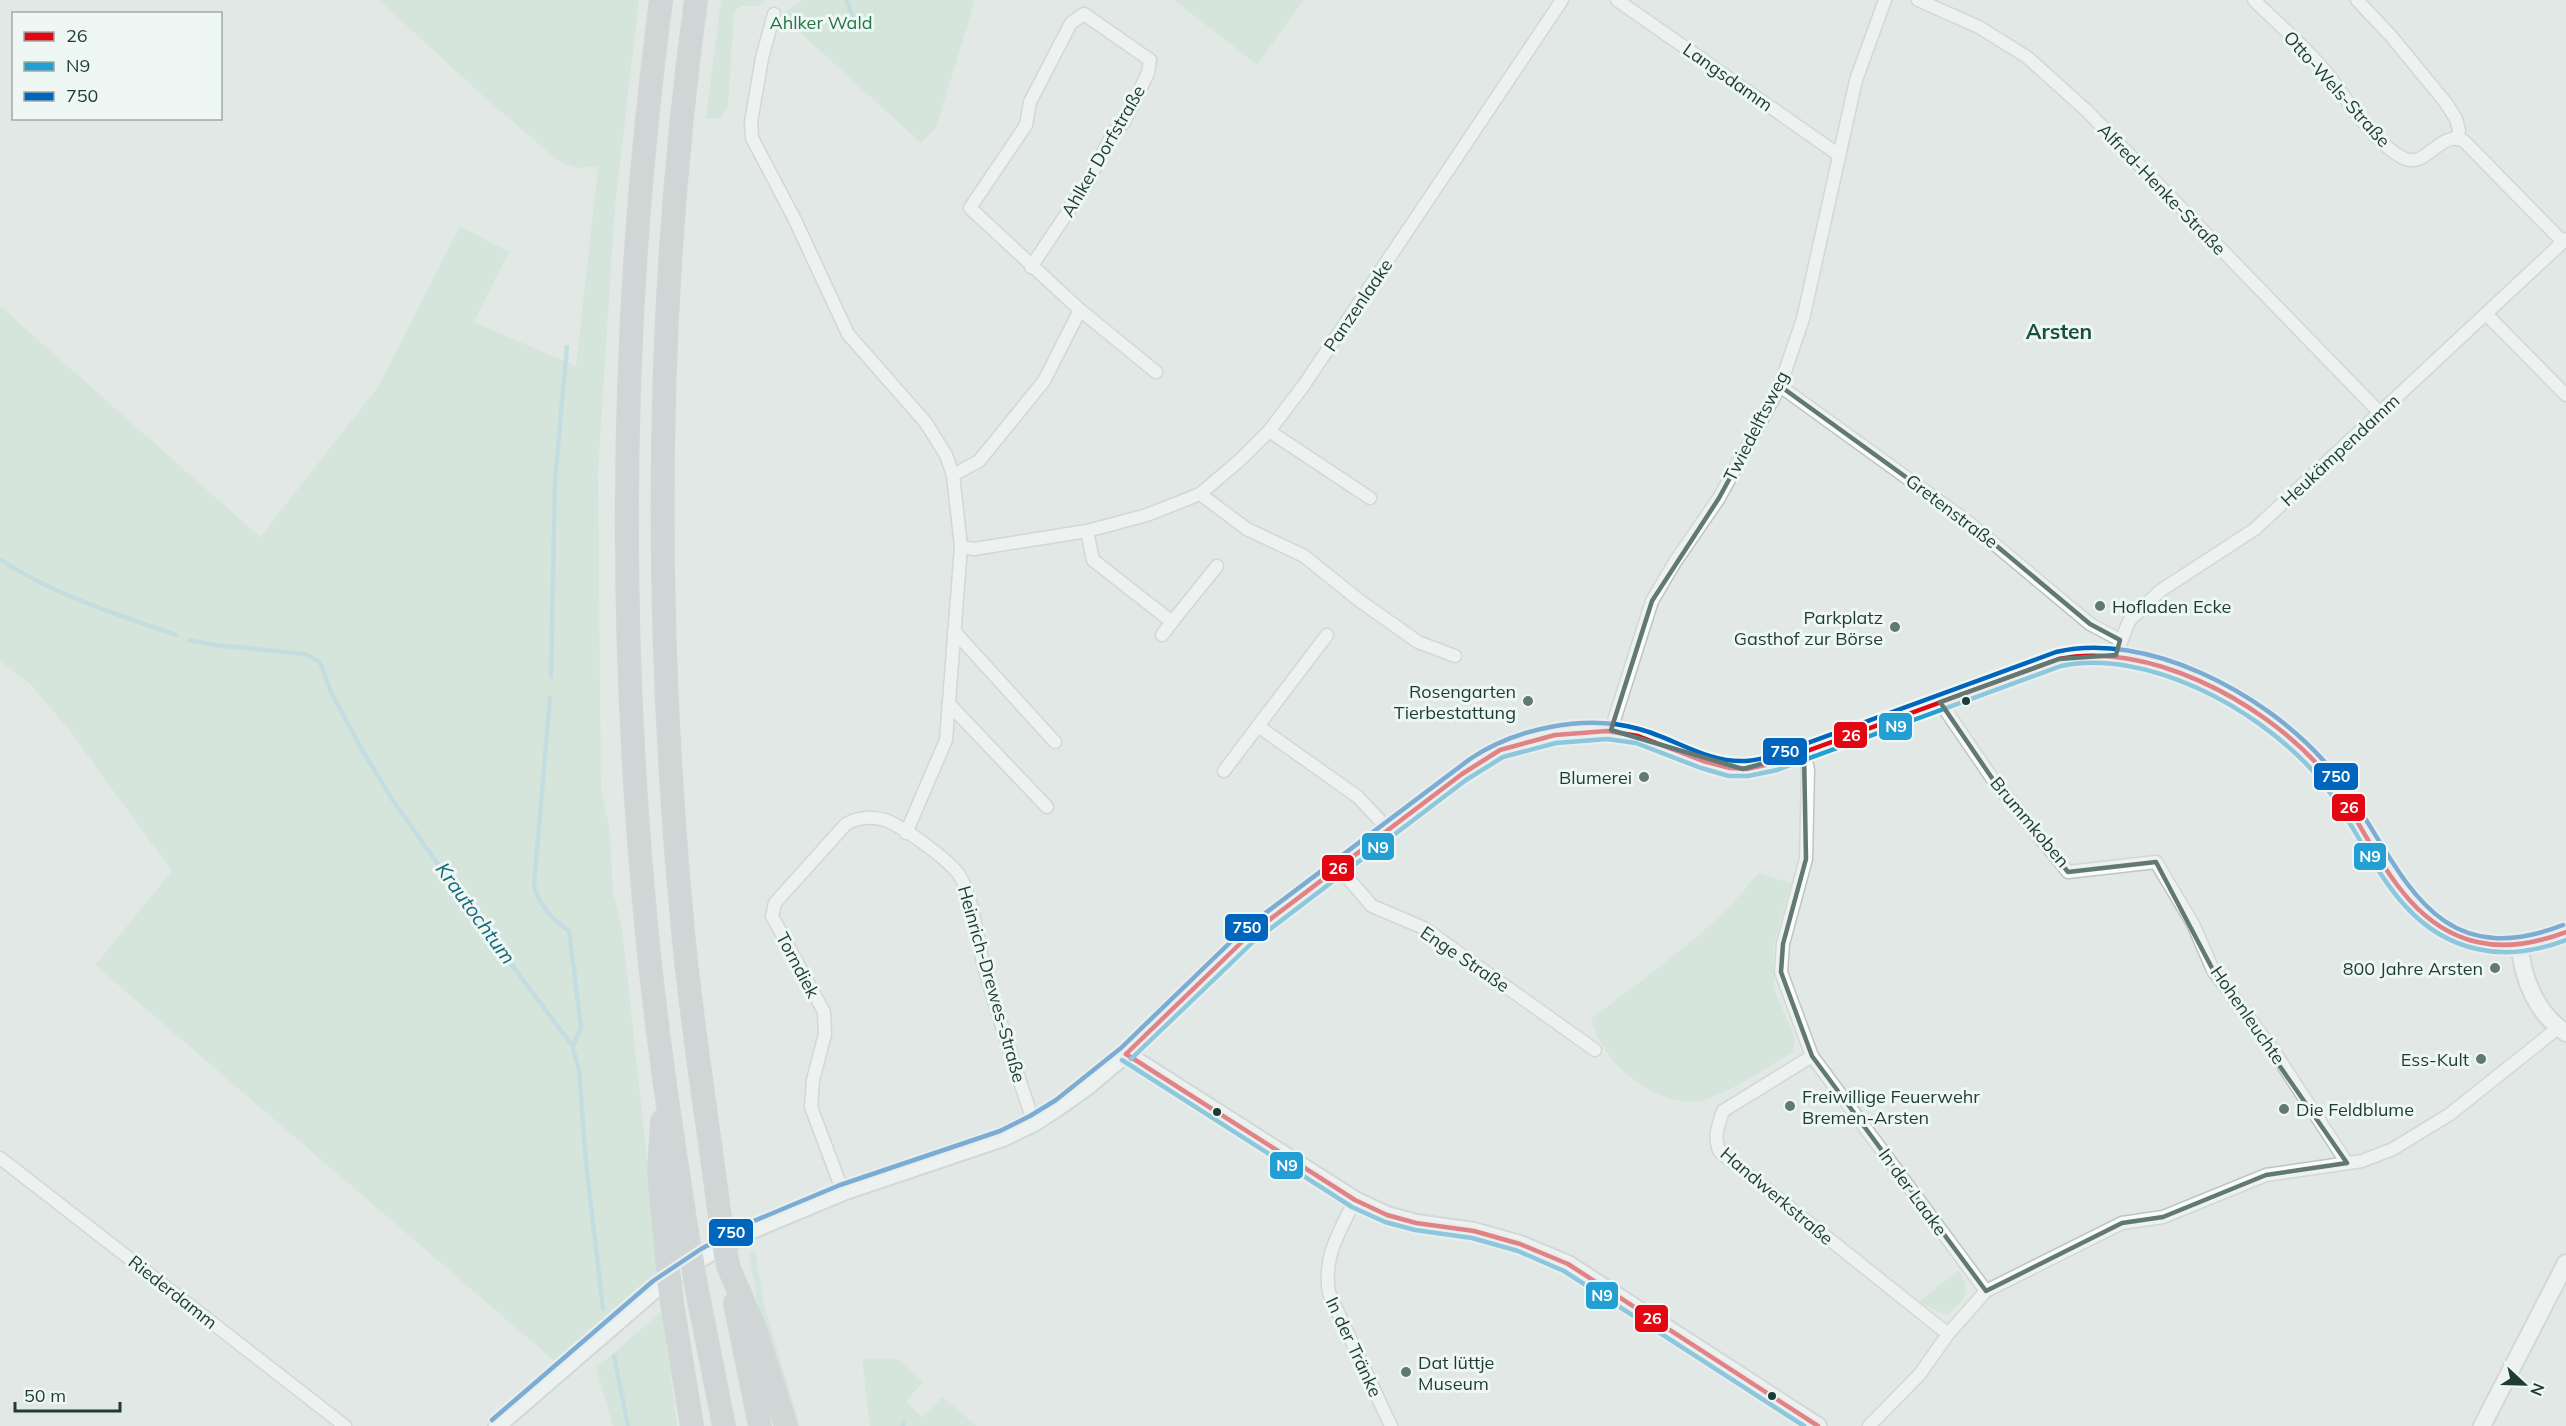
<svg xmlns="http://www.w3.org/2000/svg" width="2566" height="1426" font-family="Mulish,sans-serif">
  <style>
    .green { fill: #c8e3d1 }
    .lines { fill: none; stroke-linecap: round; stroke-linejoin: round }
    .stream { stroke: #9dd0da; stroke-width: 4.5 }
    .street-casing { stroke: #bec5c2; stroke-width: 15 }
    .secondary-casing { stroke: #bdc6c2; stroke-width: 20 }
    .highway-casing { stroke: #bbc5c2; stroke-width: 24 }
    .street { stroke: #fafcfb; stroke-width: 12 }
    .secondary { stroke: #fafcfb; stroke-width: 16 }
    .highway { stroke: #b8c2c0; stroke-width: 21 }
    .highway-bridge-casing { stroke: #bbc5c2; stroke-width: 24; stroke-linecap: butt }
    .highway-bridge { stroke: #b8c2c0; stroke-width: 21 }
    .bus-1-casing { stroke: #eef7f3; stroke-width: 9 }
    .bus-2-casing { stroke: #eef7f3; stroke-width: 9 }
    .bus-3-casing { stroke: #eef7f3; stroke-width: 9 }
    .bus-1 { stroke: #e30613; stroke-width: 4.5 }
    .bus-2 { stroke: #249fd3; stroke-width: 4.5 }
    .bus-3 { stroke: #0065bd; stroke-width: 4.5 }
    .marked { fill: none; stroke: #627873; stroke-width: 4.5; stroke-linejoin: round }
    .poi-dot { fill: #627873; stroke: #eef7f3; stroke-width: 2 }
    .bus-dot { fill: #1e3c35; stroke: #eef7f3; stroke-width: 2 }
    .labels { text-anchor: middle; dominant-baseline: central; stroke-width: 6; stroke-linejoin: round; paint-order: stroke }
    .park-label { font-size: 18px; fill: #257646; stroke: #eef7f3 }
    .street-label { font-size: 18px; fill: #1e3c35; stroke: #eef7f3 }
    .poi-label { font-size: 18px; fill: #1e3c35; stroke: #eef7f3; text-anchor: end }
    .water-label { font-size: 20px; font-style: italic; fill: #14687c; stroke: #eef7f3 }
    .quarter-label { font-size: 21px; font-weight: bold; fill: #194f43; stroke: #eef7f3 }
    .line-badge { stroke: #eef7f3; stroke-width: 2 }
    .badge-label { font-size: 16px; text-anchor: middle; font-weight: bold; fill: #fff }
  </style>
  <rect width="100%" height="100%" fill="#e1e8e5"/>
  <g class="green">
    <path d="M379,0H639L615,206L598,472L601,789L610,831L613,893L622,928L660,1277L558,1364L95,965L172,871L66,726L30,684L0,661V306L260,537L378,387L460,226L509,252L474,322L576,366L598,166L578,168L561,163L483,96Z"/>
    <path d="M721,0H766L759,6H741L734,12L728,106L721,118L706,119Z"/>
    <path d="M803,0H975L936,128L921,143L781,15Z"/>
    <path d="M1174,0H1304L1257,65Z"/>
    <path d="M1758,873L1791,883L1773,949L1774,989L1795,1038L1793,1052C1765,1069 1737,1088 1707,1099C1670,1112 1619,1076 1602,1045C1597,1037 1594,1028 1591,1019C1649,974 1714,931 1758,873Z"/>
    <path d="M755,1250L764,1305L800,1426H794L760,1318L749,1254Z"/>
    <path d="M1958,1270C1972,1293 1967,1299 1946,1315L1919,1302Z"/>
    <path d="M663,1310L677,1426H613L596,1368Z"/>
    <path d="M862,1359H898L923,1382L906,1401L922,1417L942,1397L977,1426H870Z"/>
  </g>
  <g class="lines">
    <g class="stream">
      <path d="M846,0L858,28"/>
      <path d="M0,559C53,595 116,614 176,635"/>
      <path d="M189,640L215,645L305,654L320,662L330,690L361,748L394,802L469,908L572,1045L579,1070L586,1163L603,1309"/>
      <path d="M551,677L555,480L567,347"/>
      <path d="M550,698L534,885C539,906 552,919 569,931L581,1027L573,1046"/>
      <path d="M614,1356L628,1426"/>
      <path d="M903,1423V1426"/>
    </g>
    <defs>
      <g id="street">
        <path d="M1617,0L1839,155"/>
        <path d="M1918,0L1979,27L2027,57L2087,111L2380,413"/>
        <path d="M2254,0C2277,23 2309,50 2329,76C2348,101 2374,143 2403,158C2427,170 2439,129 2464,141L2563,242"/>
        <path d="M2357,0L2391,36L2446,103L2456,119L2459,130L2458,138"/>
        <path d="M774,14L762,58L751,122L752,138L795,220L848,334L926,423L946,455L953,475L961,547L946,740L906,833"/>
        <path d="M1080,310L1156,372"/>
        <path d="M2487,315L2566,395"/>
        <path d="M1780,386L1968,522L2090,624L2120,640"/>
        <path d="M1269,431L1370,498"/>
        <path d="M953,475L979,461L1044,381L1080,310L970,208L1026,125L1030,102L1071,23L1084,14L1150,60L1148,73L1124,122L1113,133L1087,183L1031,267"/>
        <path d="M1200,494L1247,529L1304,556L1360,601L1418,642L1455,656"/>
        <path d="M1087,531L1093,560L1172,622L1217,566"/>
        <path d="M961,547L974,549L1087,531L1147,515L1200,494L1240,460L1269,431L1304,385L1562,0"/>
        <path d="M954,631L1055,742"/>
        <path d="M1162,635L1172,622"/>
        <path d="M1327,635L1258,726L1358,797L1388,829"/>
        <path d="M2116,655L2129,621L2160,591L2255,529L2566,239"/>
        <path d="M1940,702L1994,781L2068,872L2156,862L2193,924L2213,970L2275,1053L2347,1163"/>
        <path d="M949,704L1047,807"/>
        <path d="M1611,730L1652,601L1675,562L1719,498L1780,386L1803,319L1856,80L1885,0"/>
        <path d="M1804,752L1808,770L1806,859L1783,944L1781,972L1812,1056L1986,1291"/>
        <path d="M1224,771L1258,726"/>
        <path d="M1339,868L1372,906L1424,928L1595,1050"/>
        <path d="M1812,1056L1723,1111C1718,1126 1713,1138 1720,1152L1948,1334"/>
        <path d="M0,1158L345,1426"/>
        <path d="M843,1192L811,1107L813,1080L825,1034L824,1012L772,916L775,903L846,824C859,817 871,816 885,820C902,826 953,862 961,878C974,903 976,935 983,962C997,1016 1016,1070 1034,1123"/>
        <path d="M1355,1200C1339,1233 1323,1256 1329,1293L1391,1426"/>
        <path d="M1869,1426L1920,1374L1948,1334L1986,1291L2122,1223L2163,1217L2266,1175L2362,1161L2393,1149L2450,1114L2558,1028"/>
      </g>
      <g id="secondary">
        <path d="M2520,945C2522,979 2537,1014 2566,1033"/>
        <path d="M1126,1054L1355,1200L1387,1215L1416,1223L1474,1231L1520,1244L1568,1264L1818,1426"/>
        <path d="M497,1426L658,1287L705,1256L752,1230L843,1192L1003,1138L1034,1123L1060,1106L1088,1086L1126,1054L1248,936L1456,778C1472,766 1489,754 1507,747C1544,735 1601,725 1638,736C1669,745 1710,770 1743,769C1753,769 1764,765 1774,763L2059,659C2069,657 2080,654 2090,654C2166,652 2268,711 2318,765C2371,824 2399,938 2491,945C2516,947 2542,942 2566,932"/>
        <path d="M2482,1426L2566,1263"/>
      </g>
      <g id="highway">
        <path d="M661,0C620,309 617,624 647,934C657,1038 673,1142 689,1245"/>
        <path d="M696,0C654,307 654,623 683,931C692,1030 709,1128 721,1226"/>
        <path d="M662,1121L659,1172L667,1259"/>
        <path d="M728,1266L755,1329L786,1426"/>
        <path d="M696,1285L724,1426"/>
        <path d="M672,1303L692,1426"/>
        <path d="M735,1303L760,1426"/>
      </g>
    </defs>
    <use href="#street" class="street-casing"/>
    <use href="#secondary" class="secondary-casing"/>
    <use href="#highway" class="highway-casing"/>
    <use href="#street" class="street"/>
    <use href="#secondary" class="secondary"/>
    <use href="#highway" class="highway"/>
    <defs>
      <g id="highway-bridge">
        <path d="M721,1226L728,1266"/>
        <path d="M689,1245L696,1285"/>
        <path d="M667,1259L672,1303"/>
      </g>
    </defs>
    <use href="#highway-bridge" class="highway-bridge-casing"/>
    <use href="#highway-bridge" class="highway-bridge"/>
    <defs>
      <g id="bus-1">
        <path d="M1126,1054L1248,936L1462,774L1500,750L1555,735L1607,731L1638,736L1703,761L1730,768L1747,769L1774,763L2059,659C2147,641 2259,700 2318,765C2370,823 2392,922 2477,942C2508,949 2537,943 2566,932"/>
        <path d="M1126,1054L1355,1200L1387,1215L1416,1223L1474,1231L1520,1244L1568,1264L1818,1426"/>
      </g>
      <g id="bus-2">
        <path d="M1131,1059L1253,942L1466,780L1503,757L1556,743L1607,739L1636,743L1701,768L1729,776H1748L1777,770L2061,666C2146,648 2256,708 2312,770C2367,831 2387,929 2477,949C2507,956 2537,951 2566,940"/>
        <path d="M1122,1060L1352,1207L1385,1222L1415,1230L1472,1238L1518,1251L1564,1271L1804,1426"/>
      </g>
      <path id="bus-3" d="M492,1420L653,1281L701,1249L749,1223L840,1185L1000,1131L1030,1116L1056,1100L1121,1048L1243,930L1470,759C1516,728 1585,714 1639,729C1674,738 1707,763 1745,761C1754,761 1763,758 1772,756L2056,652C2147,631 2263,693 2323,760C2397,841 2416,982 2563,925"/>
    </defs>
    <use href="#bus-1" class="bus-1-casing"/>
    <use href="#bus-2" class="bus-2-casing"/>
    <use href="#bus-3" class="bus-3-casing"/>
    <use href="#bus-1" class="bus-1"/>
    <use href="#bus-2" class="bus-2"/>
    <use href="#bus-3" class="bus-3"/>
  </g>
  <path d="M0 0H2566V1426H0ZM1780,386L1968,522L2090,624L2120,640L2116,655L2059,659L1940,702L1994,781L2068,872L2156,862L2213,970L2347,1163L2266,1175L2163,1217L2122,1223L1986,1291L1812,1056L1781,972L1783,944L1806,859L1804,752L1743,769L1611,730L1652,601L1719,498Z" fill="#e1e8e5" fill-opacity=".55" fill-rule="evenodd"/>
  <path class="marked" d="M1780,386L1968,522L2090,624L2120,640L2116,655L2059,659L1940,702L1994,781L2068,872L2156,862L2213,970L2347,1163L2266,1175L2163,1217L2122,1223L1986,1291L1812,1056L1781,972L1783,944L1806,859L1804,752L1743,769L1611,730L1652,601L1719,498Z"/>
  <g class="poi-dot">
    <circle cx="2100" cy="606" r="6"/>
    <circle cx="1895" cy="627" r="6"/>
    <circle cx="1528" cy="701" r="6"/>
    <circle cx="1644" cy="777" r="6"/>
    <circle cx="2495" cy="968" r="6"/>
    <circle cx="2481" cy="1059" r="6"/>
    <circle cx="1790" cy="1106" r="6"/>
    <circle cx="2284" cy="1109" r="6"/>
    <circle cx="1406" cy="1372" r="6"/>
  </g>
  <g class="bus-dot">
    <circle cx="1966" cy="701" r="5"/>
    <circle cx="1217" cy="1112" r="5"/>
    <circle cx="1772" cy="1396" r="5"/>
  </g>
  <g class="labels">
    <g class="park-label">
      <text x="821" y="22">Ahlker Wald</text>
    </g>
    <g class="street-label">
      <text transform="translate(1728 77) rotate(35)">Langsdamm</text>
      <text transform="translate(2337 89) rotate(48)">Otto-Wels-Straße</text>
      <text transform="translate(1103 151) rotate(-60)">Ahlker Dorfstraße</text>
      <text transform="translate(2162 189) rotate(46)">Alfred-Henke-Straße</text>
      <text transform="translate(1358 305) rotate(-56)">Panzenlaake</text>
      <text transform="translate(1756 426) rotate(-63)">Twiedelftsweg</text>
      <text transform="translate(2340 450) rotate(-43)">Heukämpendamm</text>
      <text transform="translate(1952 511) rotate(37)">Gretenstraße</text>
      <text transform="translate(2030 822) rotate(50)">Brummkoben</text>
      <text transform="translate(1465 959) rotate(34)">Enge Straße</text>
      <text transform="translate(798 965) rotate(62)">Torndiek</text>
      <text transform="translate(992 984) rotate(74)">Heinrich-Drewes-Straße</text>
      <text transform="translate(2248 1015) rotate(55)">Hohenleuchte</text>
      <text transform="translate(1913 1192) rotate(54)">In der Laake</text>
      <text transform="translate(1777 1196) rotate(40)">Handwerkstraße</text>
      <text transform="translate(173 1292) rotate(38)">Riederdamm</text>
      <text transform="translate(1354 1347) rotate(65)">In der Tränke</text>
    </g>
    <g class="poi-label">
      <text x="2112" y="606" text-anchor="start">Hofladen Ecke</text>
      <text x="1883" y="617">Parkplatz<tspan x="1883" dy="21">Gasthof zur Börse</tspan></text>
      <text x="1516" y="691">Rosengarten<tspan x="1516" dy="21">Tierbestattung</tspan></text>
      <text x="1632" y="777">Blumerei</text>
      <text x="2483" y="968">800 Jahre Arsten</text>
      <text x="2469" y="1059">Ess-Kult</text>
      <text x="1802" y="1096" text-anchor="start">Freiwillige Feuerwehr<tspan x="1802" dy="21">Bremen-Arsten</tspan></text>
      <text x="2296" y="1109" text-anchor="start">Die Feldblume</text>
      <text x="1418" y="1362" text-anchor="start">Dat lüttje<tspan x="1418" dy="21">Museum</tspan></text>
    </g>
    <g class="water-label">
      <text transform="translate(476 913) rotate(54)">Krautochtum</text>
    </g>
    <g class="quarter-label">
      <text x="2059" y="331">Arsten</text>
    </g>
  </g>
  <g class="line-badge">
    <rect x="1878" y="712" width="35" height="29" rx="6" fill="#249fd3"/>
    <rect x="1833" y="721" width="35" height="28" rx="6" fill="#e30613"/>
    <rect x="1762" y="737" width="46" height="29" rx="6" fill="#0065bd"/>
    <rect x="2313" y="762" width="46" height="29" rx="6" fill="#0065bd"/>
    <rect x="2331" y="793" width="35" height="29" rx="6" fill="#e30613"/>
    <rect x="1361" y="832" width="34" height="29" rx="6" fill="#249fd3"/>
    <rect x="2353" y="842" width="34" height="29" rx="6" fill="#249fd3"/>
    <rect x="1321" y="854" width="34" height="28" rx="6" fill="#e30613"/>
    <rect x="1224" y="913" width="45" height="29" rx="6" fill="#0065bd"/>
    <rect x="1269" y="1151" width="35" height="29" rx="6" fill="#249fd3"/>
    <rect x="708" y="1218" width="46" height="29" rx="6" fill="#0065bd"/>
    <rect x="1585" y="1281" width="34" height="29" rx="6" fill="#249fd3"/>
    <rect x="1634" y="1304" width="35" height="29" rx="6" fill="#e30613"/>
  </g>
  <g class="badge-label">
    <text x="1896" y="732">N9</text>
    <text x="1851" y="741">26</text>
    <text x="1785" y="757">750</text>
    <text x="2336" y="782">750</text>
    <text x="2349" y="813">26</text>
    <text x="1378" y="853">N9</text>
    <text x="2370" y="862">N9</text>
    <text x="1338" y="874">26</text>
    <text x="1247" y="933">750</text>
    <text x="1287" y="1171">N9</text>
    <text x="731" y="1238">750</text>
    <text x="1602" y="1301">N9</text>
    <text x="1652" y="1324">26</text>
  </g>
  <rect x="12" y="12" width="210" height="108" fill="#eef7f3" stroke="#9baca7" stroke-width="1.5"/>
  <rect x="24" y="32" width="30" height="9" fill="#e30613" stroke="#9baca7" stroke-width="1.5"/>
  <text x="66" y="42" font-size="18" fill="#1e3c35">26</text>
  <rect x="24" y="62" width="30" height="9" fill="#249fd3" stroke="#9baca7" stroke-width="1.5"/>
  <text x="66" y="72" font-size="18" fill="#1e3c35">N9</text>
  <rect x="24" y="92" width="30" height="9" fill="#0065bd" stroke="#9baca7" stroke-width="1.5"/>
  <text x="66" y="102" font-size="18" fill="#1e3c35">750</text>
  <g transform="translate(2524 1384) rotate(112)" stroke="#eef7f3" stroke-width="4.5" paint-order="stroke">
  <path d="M0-4.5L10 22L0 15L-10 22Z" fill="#1e3c35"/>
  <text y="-9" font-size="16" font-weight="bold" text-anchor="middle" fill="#1e3c35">N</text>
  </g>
  <path d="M15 1402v9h105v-9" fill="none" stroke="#1e3c35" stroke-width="3"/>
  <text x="24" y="1402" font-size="18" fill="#1e3c35" stroke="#eef7f3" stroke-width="4.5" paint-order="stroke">50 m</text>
</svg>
